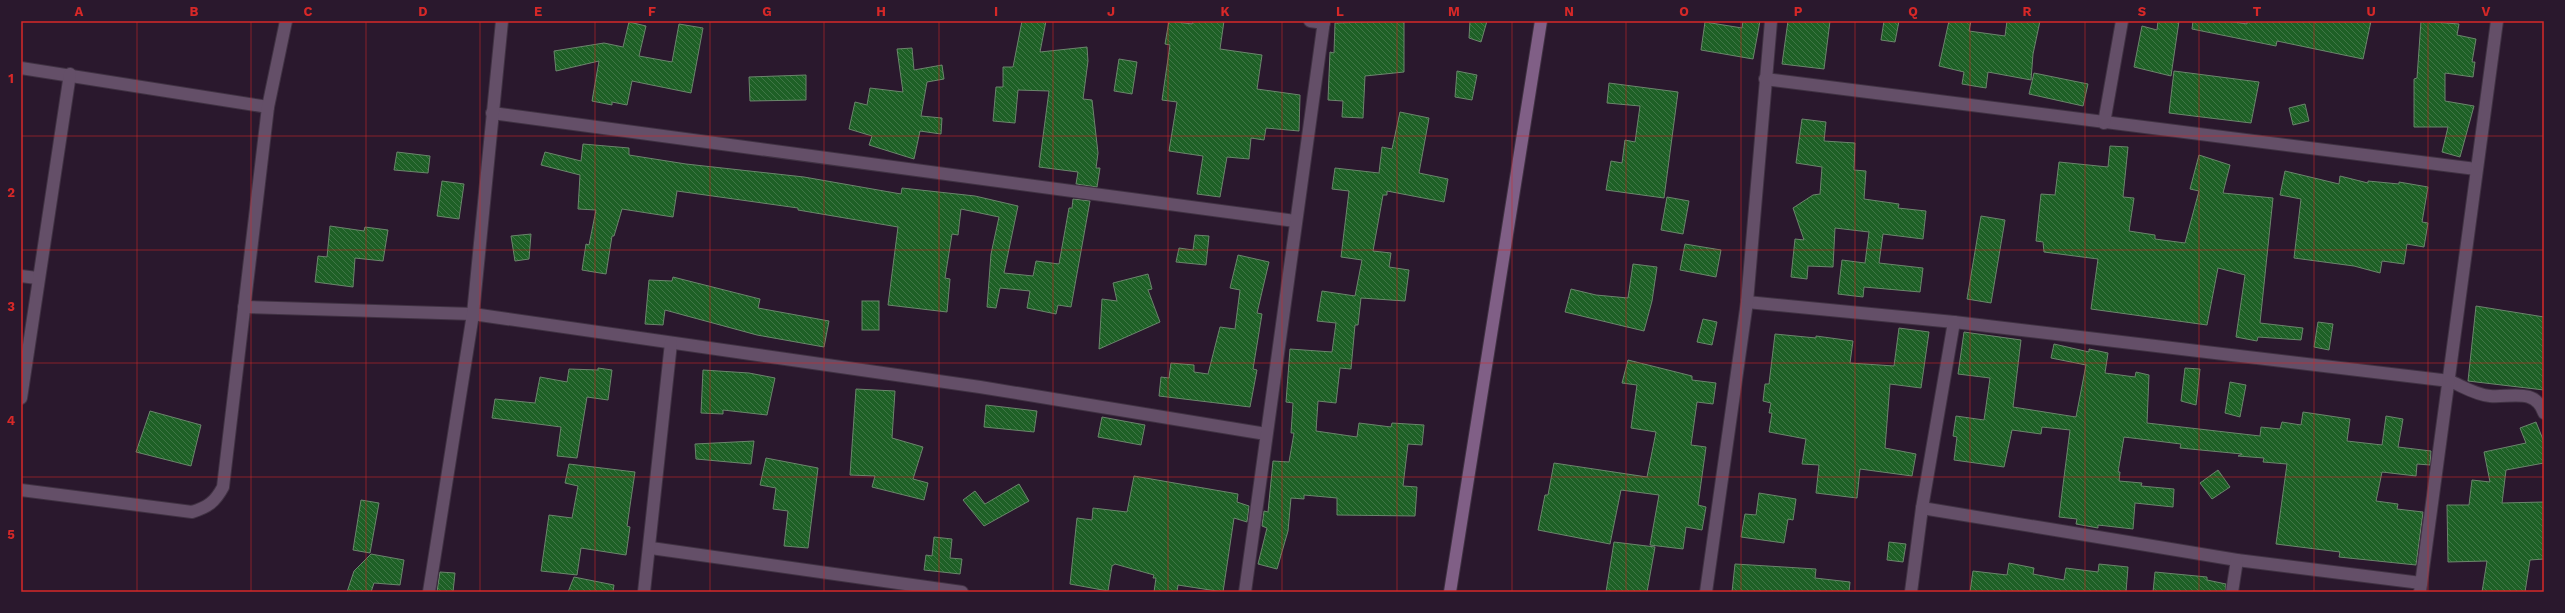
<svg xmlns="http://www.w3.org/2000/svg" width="2565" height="613" font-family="'Work Sans',sans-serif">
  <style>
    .building { fill: url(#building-back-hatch); stroke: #6b856c }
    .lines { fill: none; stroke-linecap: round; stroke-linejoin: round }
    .street-casing { stroke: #403243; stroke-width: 14 }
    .secondary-casing { stroke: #403243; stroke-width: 14 }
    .street { stroke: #644f68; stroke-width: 12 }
    .secondary { stroke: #805f86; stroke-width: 12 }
    .grid { fill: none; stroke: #d62828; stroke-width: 1; stroke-opacity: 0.55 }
    .neatline { fill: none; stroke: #d62828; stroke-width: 1.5 }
    .grid-label { font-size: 13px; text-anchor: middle; font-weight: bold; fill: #d62828 }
  </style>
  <defs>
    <pattern id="building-back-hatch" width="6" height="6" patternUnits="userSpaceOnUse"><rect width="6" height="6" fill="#1e6026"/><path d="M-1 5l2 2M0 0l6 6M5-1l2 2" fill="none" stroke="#3f7646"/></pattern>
  </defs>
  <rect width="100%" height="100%" fill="#2a182d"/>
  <g class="building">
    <path d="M1022,21H1046L1040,52L1087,47L1088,61L1083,99L1092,100L1098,153L1096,168H1100L1097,187L1076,184L1078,172L1039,167L1049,91L1018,90L1015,123L993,121L996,87H1003V67H1013Z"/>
    <path d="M1169,21L1192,24L1193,21H1224L1220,49L1262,55L1257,89L1300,95L1299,131L1266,128L1264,140L1251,138L1249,159L1227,157L1220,197L1197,194L1203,156L1169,151L1177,102L1162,100L1170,45L1165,44Z"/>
    <path d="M1404,21V72L1365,76L1363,118L1342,117L1343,101L1328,100L1330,52L1334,53L1335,23Z"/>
    <path d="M1470,21H1487L1481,42L1469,38Z"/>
    <path d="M1743,21H1760L1753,59L1701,50L1705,22L1742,28Z"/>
    <path d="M1788,21H1830L1824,69L1782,64Z"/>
    <path d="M1884,21H1899L1895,42L1881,40Z"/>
    <path d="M1949,21H1971L1969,31L2005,36L2007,21H2040L2033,54L2031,80L1988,72L1986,88L1962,84L1964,72L1939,66Z"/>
    <path d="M2158,21H2179L2171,76L2134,67L2142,26L2157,30Z"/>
    <path d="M2193,21H2228L2247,24V21H2371L2363,59L2277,41L2276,46L2192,29Z"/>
    <path d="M2421,21L2459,24L2457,35L2476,39L2472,62H2475L2473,77L2445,73V101L2474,106L2460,157L2442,152L2448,127H2414V79L2417,78Z"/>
    <path d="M629,22L646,26L639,56L672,62L679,24L703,28L691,93L632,81L627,105L612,102V105L592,101L599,61L556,71L554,51L604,43L623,47Z"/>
    <path d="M912,48L914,70L942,65L944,79L927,82L921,116L942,118L941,134L920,131L914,159L869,145L872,136L849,129L855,102L867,105L870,88L903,92L897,49Z"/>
    <path d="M1119,59L1137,62L1132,94L1114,91Z"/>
    <path d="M1457,71L1477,75L1472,100L1455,97Z"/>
    <path d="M2174,71L2259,82L2251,123L2169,113Z"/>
    <path d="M2034,73L2088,84L2083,106L2029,94Z"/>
    <path d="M806,75V100L750,101L749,77Z"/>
    <path d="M1609,83L1678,92L1664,198L1606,190L1611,161L1622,163L1625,140L1635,142L1640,106L1607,103Z"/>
    <path d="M2305,104L2309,121L2293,125L2289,108Z"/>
    <path d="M1400,112L1429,118L1419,173L1448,179L1444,202L1387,191V195H1383L1373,251L1391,253L1389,267L1409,270L1405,301L1361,298L1358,325H1355L1351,369L1340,368L1336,403L1318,401L1316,431L1357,437L1359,423L1391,427L1392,423L1424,425L1422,445L1408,444L1403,486L1417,487L1415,516L1337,515V498L1304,495V499L1291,498L1288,531L1277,569L1258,564L1267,528L1262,526L1264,511L1268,512L1273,461L1289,462L1294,433H1291L1293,403L1286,402L1290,349L1332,352L1336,323L1317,321L1322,291L1355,296L1362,260L1341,257L1349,191L1332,189L1335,168L1379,173L1382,147L1392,149Z"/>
    <path d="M1802,119L1826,122L1824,141L1855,143L1854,170L1866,171L1864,199L1899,204L1898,208L1926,211L1923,239L1883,234L1879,263L1923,268L1920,292L1864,287L1863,297L1838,294L1842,260L1865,263L1869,232L1835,228L1833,267L1808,266L1807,279L1791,277L1795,239L1804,240L1793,208L1813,195L1820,194L1822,167L1796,163Z"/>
    <path d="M583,144L629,148V155L686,164L804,177L901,194L902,188L975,196L1018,206L1004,273L1033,276L1036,261L1059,264L1069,208H1072L1073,199L1090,201L1071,307L1058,305L1056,314L1027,308L1030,291L1000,288L996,308L987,307L991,254L999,217L961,209L958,235L952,234L945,278L950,279L947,312L888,305L898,227L798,210V208L677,191L673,217L622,209L614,236H612L606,274L582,270L586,244L589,245L596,210L578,209L580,175L541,165L545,152L581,161Z"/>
    <path d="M2110,146L2128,147L2123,197L2134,198L2129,231L2155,235V239L2185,243L2199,191L2190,189L2199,155L2230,165L2223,193L2273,198L2260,323L2303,328L2301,340L2258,337L2257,341L2236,337L2245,275L2218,268L2207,325L2091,309L2098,259L2044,252L2043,242L2036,241L2041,194L2055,195L2059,162L2108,167Z"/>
    <path d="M397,152L430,156L428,173L394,170Z"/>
    <path d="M2285,171L2339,184L2340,176L2368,183V181L2399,184V182L2428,187L2422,222L2428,223L2424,247L2407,244L2404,264L2382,261L2380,273L2354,266L2294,258L2301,199L2280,195Z"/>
    <path d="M442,181L464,184L459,219L437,216Z"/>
    <path d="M1667,197L1689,201L1683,234L1661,230Z"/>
    <path d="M1981,216L2005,220L1991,303L1967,299Z"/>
    <path d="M330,226L364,231L365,227L388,230L383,261L355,258L353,287L315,282L318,256L327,257Z"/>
    <path d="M531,234L529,259L515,261L511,236Z"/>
    <path d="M1195,235L1209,236L1206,265L1176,262L1179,248L1193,250Z"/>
    <path d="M1685,244L1721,250L1716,277L1680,270Z"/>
    <path d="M1238,255L1269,262L1257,313L1262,314L1253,369L1257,370L1250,407L1159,396L1161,377L1169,378L1171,363L1194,365V372L1208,374L1220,327L1235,329L1240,290L1230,288Z"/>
    <path d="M1633,264L1657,267L1652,301L1644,331L1565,312L1571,289L1596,295L1628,298Z"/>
    <path d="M1148,274L1152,289L1148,290L1160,322L1099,349L1102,299L1117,301L1113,283Z"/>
    <path d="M673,277L760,299L758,308L829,321L824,347L757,335L665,310L663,325L645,324L649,280L672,281Z"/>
    <rect x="862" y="301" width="17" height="29"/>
    <path d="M2476,306L2544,317V390L2468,381Z"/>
    <path d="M1703,319L1717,322L1712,345L1697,342Z"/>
    <path d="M2318,322L2333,324L2329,350L2314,347Z"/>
    <path d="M1899,328L1929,332L1921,388L1890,384L1885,448L1916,454L1912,476L1860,469L1857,498L1816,493L1819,465L1802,464L1806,439L1769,432L1772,413H1769L1771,403L1763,401L1765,384H1769L1775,334L1816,338V336L1853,341L1850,363L1894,366Z"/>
    <path d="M1964,332L2021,340L2013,407L2076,417L2086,365L2051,358L2054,344L2089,352V349L2108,353L2105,373L2135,377L2136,372L2149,375L2147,423L2260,436L2261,427L2280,429L2282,422L2301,425L2303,412L2350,419L2347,441L2382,445L2386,416L2403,419L2398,447L2431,451L2430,465L2417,464L2416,476L2382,472L2376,501L2398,504L2397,509L2423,512L2416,565L2339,557L2340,552L2276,544L2287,464L2263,462L2264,458L2238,456L2242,454L2180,448L2181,444L2124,437L2118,472H2120L2119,481L2142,483L2141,486L2174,489L2173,507L2135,503L2133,529L2098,525V528L2076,524L2077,519L2059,517L2070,430L2042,427L2041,434L2012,430L2004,467L1954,460L1957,437L1953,436L1956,416L1984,420L1990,378L1958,374Z"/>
    <path d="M1628,360L1692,376V380L1716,383L1713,404L1697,402L1691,445L1706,447L1698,505L1706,507L1702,530L1686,527L1683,549L1650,545L1659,495L1621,490L1610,544L1538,530L1545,495H1548L1554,463L1647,477L1656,432L1631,428L1637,385L1622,383Z"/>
    <path d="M598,368L612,370L608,400L587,397L577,458L557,456L561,427L492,418L495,399L535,403L540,377L567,382L569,369L598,370Z"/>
    <path d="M2185,368L2200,369L2196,405L2181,401Z"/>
    <path d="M703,370L749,373L775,378L767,415L723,410V414L701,413Z"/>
    <path d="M2230,382L2246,385L2240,417L2225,413Z"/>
    <path d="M856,389L895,391L892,438L923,447L913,479L928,483L924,500L872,487L875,476L850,475Z"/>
    <path d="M986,405L1037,411L1034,432L984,427Z"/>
    <path d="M150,411L201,425L191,466L136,452Z"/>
    <path d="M1102,417L1145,425L1141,445L1098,437Z"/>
    <path d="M2536,422L2544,442V463L2506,470L2502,503L2544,502V559L2530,560L2525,592H2482L2487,561L2448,562L2447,505H2469L2472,480L2490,482L2484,452L2526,443L2520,428Z"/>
    <path d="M754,441L751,464L696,459L695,444Z"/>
    <path d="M766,458L818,468L808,548L784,546L788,511L773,509L776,488L760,485Z"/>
    <path d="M569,464L635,472L627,526L630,527L626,555L581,548L577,575L541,571L549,515L572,518L578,486L565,483Z"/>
    <path d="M2218,470L2230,487L2212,499L2200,483Z"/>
    <path d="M1134,476L1238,494L1237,502L1249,506L1247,522L1234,518L1223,592L1178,585L1177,592H1154L1156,578H1153L1154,575L1115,564L1112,566L1108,591L1070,584L1077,518L1092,520L1093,508L1127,512Z"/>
    <path d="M1019,484L1029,501L984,526L963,500L975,491L985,504Z"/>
    <path d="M1759,493L1796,499L1793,520L1788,519L1784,543L1741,537L1745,514L1756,515Z"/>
    <path d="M361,500L379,503L370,553L353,550Z"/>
    <path d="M934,537L952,539L950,558L962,559L960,574L924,570L926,555L932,556Z"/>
    <path d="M1614,542L1655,547L1647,592H1606Z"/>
    <path d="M1889,542L1906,544L1903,562L1887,560Z"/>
    <path d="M371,554L404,560L400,585L374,583L371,592H347L354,571Z"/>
    <path d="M2009,563L2034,568L2033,574L2064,580L2066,568L2098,572L2099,564L2128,567L2126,592H1970L1973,571L2007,575Z"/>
    <path d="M1735,564L1816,569L1815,578L1850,582L1849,592H1732Z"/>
    <path d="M440,572L455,573L453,592H437Z"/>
    <path d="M2155,572L2207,577V580L2226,584L2225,592H2153Z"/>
    <path d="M574,577L614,585L613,592H568Z"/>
  </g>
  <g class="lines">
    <defs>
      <g id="street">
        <path d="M1310,21L1324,23"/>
        <path d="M21,68L268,107"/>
        <path d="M1765,79L2476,169"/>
        <path d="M492,113L1295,221"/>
        <path d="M2104,123L2122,21"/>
        <path d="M21,276L37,278"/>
        <path d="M1747,302L1954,322L2450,381C2462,386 2476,395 2490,396C2510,398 2535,387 2544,413"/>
        <path d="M244,307L473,314L980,387L1266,434"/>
        <path d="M21,398L70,74"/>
        <path d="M21,490L192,512C208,507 215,502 223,487L268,107L286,21"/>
        <path d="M1922,508L2237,560L2421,583"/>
        <path d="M651,548L962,592"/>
        <path d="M429,592L473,314L502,21"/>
        <path d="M644,592L671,343"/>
        <path d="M1245,592L1324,21"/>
        <path d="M1706,592L1747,302L1771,21"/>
        <path d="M1911,592L1922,508L1954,322"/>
        <path d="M2232,592L2237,560"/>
        <path d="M2420,592L2497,21"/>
      </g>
      <path id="secondary" d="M1450,592L1541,21"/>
    </defs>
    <use href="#street" class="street-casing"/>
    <use href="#secondary" class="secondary-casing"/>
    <use href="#street" class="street"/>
    <use href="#secondary" class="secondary"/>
  </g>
  <path class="grid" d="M137,21V592M251,21V592M366,21V592M480,21V592M595,21V592M710,21V592M824,21V592M939,21V592M1053,21V592M1168,21V592M1282,21V592M1397,21V592M1512,21V592M1626,21V592M1741,21V592M1855,21V592M1970,21V592M2085,21V592M2199,21V592M2314,21V592M2428,21V592M21,136H2544M21,250H2544M21,363H2544M21,477H2544"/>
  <rect width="2565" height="613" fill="none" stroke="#2a182d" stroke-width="44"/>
  <rect x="22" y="22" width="2521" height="569" class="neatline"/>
  <g class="grid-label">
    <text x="79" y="16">A</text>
    <text x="194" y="16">B</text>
    <text x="308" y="16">C</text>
    <text x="423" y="16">D</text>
    <text x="538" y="16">E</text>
    <text x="652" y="16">F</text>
    <text x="767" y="16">G</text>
    <text x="881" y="16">H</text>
    <text x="996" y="16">I</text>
    <text x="1111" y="16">J</text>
    <text x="1225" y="16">K</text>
    <text x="1340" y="16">L</text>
    <text x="1454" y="16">M</text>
    <text x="1569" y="16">N</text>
    <text x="1684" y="16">O</text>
    <text x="1798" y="16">P</text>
    <text x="1913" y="16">Q</text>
    <text x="2027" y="16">R</text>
    <text x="2142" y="16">S</text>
    <text x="2257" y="16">T</text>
    <text x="2371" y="16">U</text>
    <text x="2486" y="16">V</text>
    <text x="11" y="83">1</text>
    <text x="11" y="197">2</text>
    <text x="11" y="311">3</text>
    <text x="11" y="425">4</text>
    <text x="11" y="539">5</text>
  </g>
</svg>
